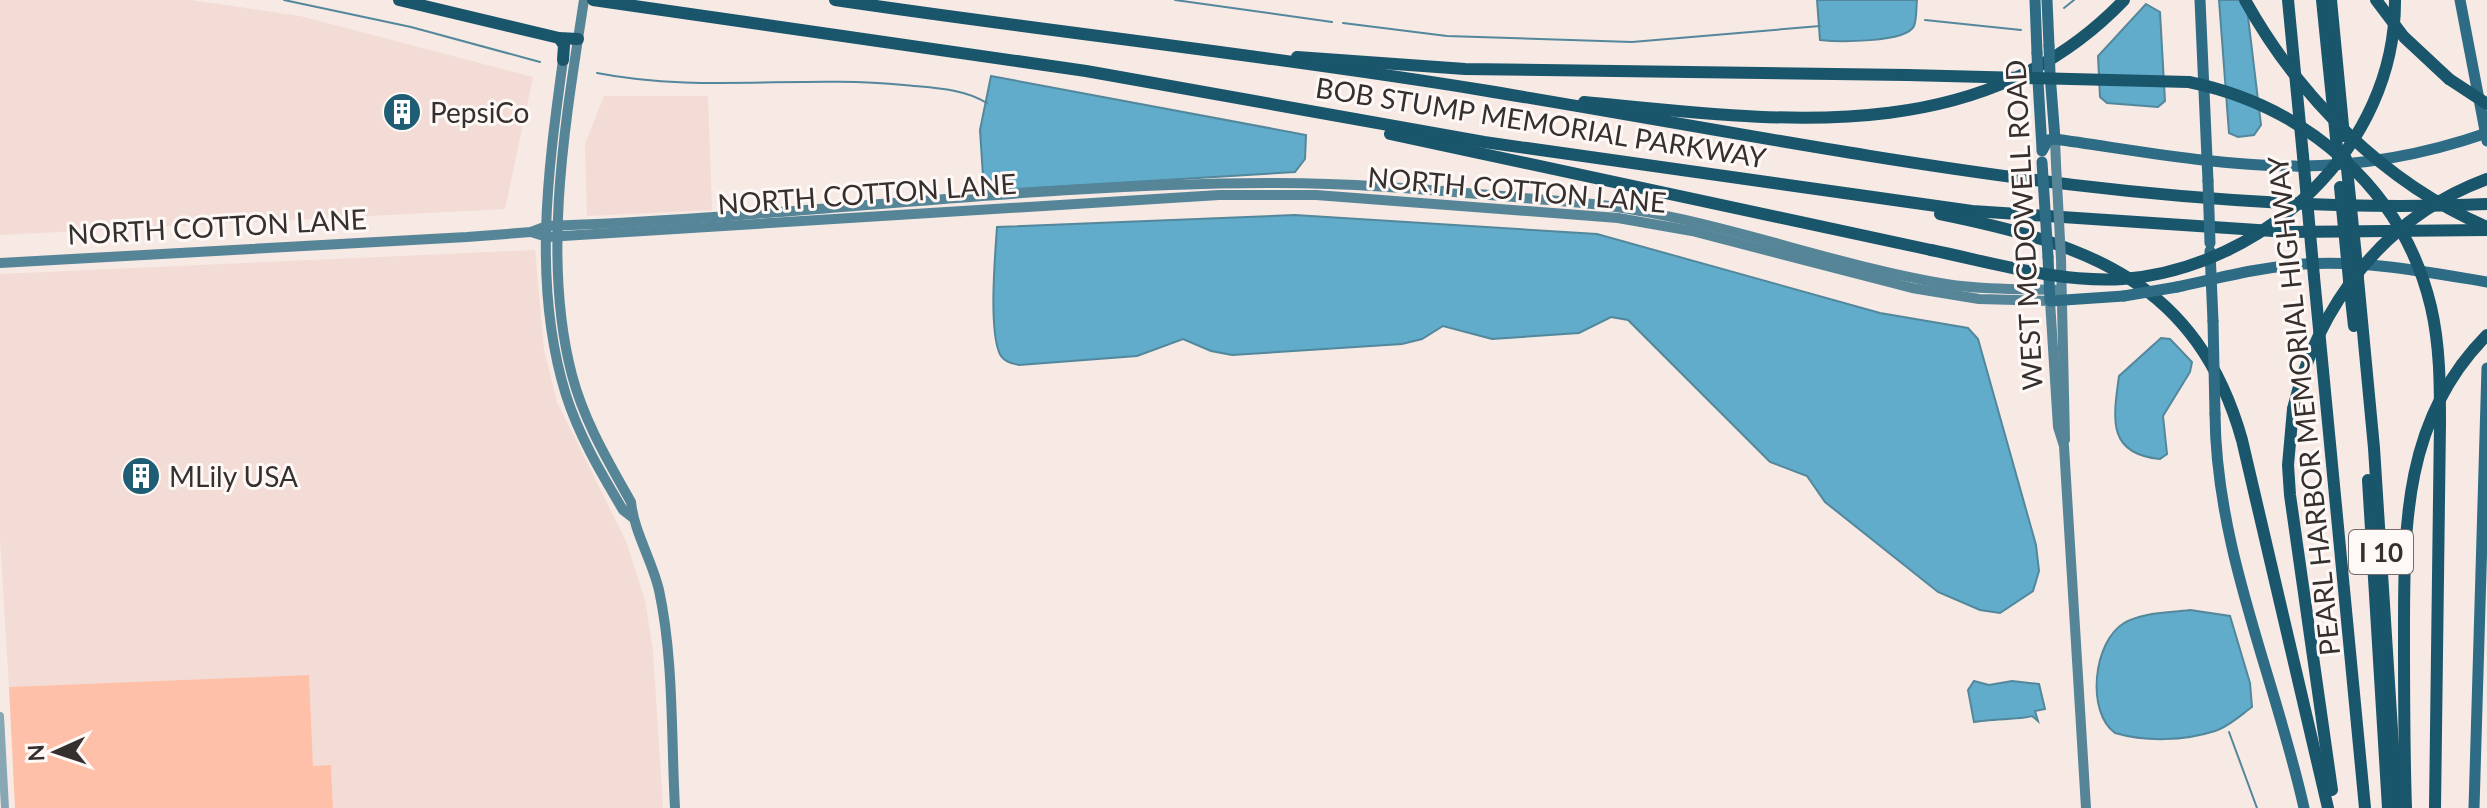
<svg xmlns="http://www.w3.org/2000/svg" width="2487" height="808" font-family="Lato,sans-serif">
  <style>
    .built { fill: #f2dcd5 }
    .green { fill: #fec0a9 }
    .water { fill: #60acca; stroke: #53879b; stroke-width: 2 }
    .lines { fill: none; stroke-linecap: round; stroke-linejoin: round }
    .stream { stroke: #53879b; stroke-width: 2 }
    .tertiary { stroke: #88a7b4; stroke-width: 8 }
    .secondary { stroke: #568598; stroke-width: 10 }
    .primary { stroke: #2d6c84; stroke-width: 11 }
    .motorway { stroke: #19556b; stroke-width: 12 }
    .secondary-bridge { stroke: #568598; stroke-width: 10 }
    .primary-bridge { stroke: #2d6c84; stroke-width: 11 }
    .motorway-bridge { stroke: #19556b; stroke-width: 12 }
    .labels { text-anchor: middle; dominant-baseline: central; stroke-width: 6; stroke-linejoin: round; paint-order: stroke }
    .shield { fill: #fef8f6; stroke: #716c6a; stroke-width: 2 }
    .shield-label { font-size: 26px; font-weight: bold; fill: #35302e }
    .poi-label { font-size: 28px; fill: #35302e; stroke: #fef8f6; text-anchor: start }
    .street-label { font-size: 28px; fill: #35302e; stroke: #fef8f6 }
  </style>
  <rect width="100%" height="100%" fill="#f7e9e4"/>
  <g class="built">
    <path d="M0,0H191L300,16L533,77L505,209L0,235Z"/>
    <path d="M604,96H708L712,210L587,216L585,144Z"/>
    <path d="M535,250L544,350L557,402L626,541L645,600L653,651L663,808H333L331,765L313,766L309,675L9,687L0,540V274Z"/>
  </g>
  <path class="green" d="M309,675L313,766L331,765L333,808H15L9,687Z"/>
  <g class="water">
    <path d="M1817,0H1917C1916,7 1917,19 1914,26C1906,43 1837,42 1820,40Z"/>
    <path d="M2219,0H2246L2261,125L2254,135L2238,137L2229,133Z"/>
    <path d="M2146,4L2160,12L2165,101L2158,107L2107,103L2100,97L2098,56Z"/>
    <path d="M991,76L1306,135L1305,159L1295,172L984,191L980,130Z"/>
    <path d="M1295,215L1597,234L1880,313L1968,328L1978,339L2036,545L2039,571L2033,591L2000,613L1980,610L1938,592L1825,502L1807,476L1770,462L1628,320L1611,317L1579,333L1492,339L1443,326L1422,339L1402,344L1232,355L1211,351L1183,339L1137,356L1019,365C1010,363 1002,361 999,352C989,326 995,256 997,227Z"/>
    <path d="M2161,338L2170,339L2192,362L2190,372L2163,416L2167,454L2160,459C2107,454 2113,419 2119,376Z"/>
    <path d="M2190,610L2230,616L2250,683L2252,707C2241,715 2228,727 2215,731C2184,741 2146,742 2115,733C2086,712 2093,642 2124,623C2143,612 2169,613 2190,610Z"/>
    <path d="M1974,681L1989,685L2012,681L2039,684L2045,709L2035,711L2038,721L2032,716C2028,719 1988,719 1974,722L1968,690Z"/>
  </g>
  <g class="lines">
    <g class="stream">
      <path d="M284,0L411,27L540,62"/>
      <path d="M1175,0L1332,22"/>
      <path d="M2064,8L2074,0"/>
      <path d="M1925,20L2021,30"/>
      <path d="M1343,23L1447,36L1632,42L1820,26"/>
      <path d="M597,73C698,93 801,75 904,85C933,88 962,88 987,103"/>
      <path d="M2229,732L2257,808"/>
    </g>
    <path class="tertiary" d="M0,716L5,808"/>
    <g class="secondary">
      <path d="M584,0C566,118 541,257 572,375C584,421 608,461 631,502C634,532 652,560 659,590C674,660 671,737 675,808"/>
      <path d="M563,60C548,170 532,286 566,395C579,436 601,473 623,510L632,517"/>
      <path d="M2055,139L2056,164"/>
      <path d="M531,232L547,237L1219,195H1316L1618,218L1692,231L1912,288L1979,299L2050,301L2058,427L2064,446L2086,808"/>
      <path d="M2061,259L2065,440"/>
      <path d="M0,263L467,237L531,232L547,226C787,218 1026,184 1266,183C1368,182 1471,194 1572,202C1701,212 1820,263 1946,284C1984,290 2023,289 2061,290"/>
    </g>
    <g class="primary">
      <path d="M2035,0L2037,53"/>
      <path d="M2047,0L2049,46"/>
      <path d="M2200,0L2208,181"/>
      <path d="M2460,0L2487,141"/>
      <path d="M2050,74L2055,139"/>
      <path d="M2038,81L2042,149"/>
      <path d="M2042,151L2048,140L2055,139C2217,162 2326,189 2487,133"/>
      <path d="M2210,251L2213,321"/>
      <path d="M2048,257L2050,301L2124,296"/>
      <path d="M2177,287C2219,278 2260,267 2304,264C2366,260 2426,272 2487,282"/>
      <path d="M2215,414C2216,550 2275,677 2304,808"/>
      <path d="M2474,808L2487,368"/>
    </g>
    <g class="motorway">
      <path d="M399,0L559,38L578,39"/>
      <path d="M593,0L1086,71L1484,142L1972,211L2289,232L2487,230"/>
      <path d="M835,0C1051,32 1268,55 1482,90C1813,144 2149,219 2487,204"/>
      <path d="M2288,0L2303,156"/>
      <path d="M2322,0L2338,158"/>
      <path d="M2331,0L2344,136"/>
      <path d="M2376,0L2404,37L2449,79"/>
      <path d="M559,38L564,45L563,60"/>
      <path d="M1297,57L1465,69L1907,75"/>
      <path d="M1584,102C1775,120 1978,152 2124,0"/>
      <path d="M1390,134L1931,250"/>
      <path d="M1940,214C2087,244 2197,281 2242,440L2328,808"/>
      <path d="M2314,277L2365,808"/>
      <path d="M2358,279L2374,448L2397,808"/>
      <path d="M2349,281L2354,326"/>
      <path d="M2293,409L2288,465L2290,495L2332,790"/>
      <path d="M2368,480L2388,808"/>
      <path d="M2406,808C2404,751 2404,694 2404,637C2404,526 2403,419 2487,335"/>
      <path d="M2435,808L2440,423"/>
    </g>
    <path class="secondary-bridge" d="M2056,164L2061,259"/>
    <g class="primary-bridge">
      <path d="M2049,46L2050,74"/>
      <path d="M2037,53L2038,81"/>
      <path d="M2042,162L2048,257"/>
      <path d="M2208,181L2210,243"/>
      <path d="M2124,296L2177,287"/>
      <path d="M2213,321L2215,414"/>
    </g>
    <g class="motorway-bridge">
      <path d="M2245,0C2299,97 2384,183 2487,227"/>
      <path d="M1907,75L2189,82C2306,106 2403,189 2431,307C2440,346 2440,384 2440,423"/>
      <path d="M2449,79L2487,104"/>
      <path d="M2303,156L2314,277"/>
      <path d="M2346,159L2358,276"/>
      <path d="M2340,187L2349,280"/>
      <path d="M1931,250C1994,263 2059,283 2123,279C2264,268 2396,147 2395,0"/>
      <path d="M2293,409C2318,305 2384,217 2487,179"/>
    </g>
  </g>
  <defs>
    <symbol id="building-disc" viewBox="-11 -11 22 22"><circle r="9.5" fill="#1f5d74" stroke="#fef8f6"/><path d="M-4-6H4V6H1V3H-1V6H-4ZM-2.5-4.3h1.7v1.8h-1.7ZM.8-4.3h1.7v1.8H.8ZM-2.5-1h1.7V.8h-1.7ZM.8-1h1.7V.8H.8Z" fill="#fff"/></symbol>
  </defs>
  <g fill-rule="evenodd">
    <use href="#building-disc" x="380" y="90" width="44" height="44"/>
    <use href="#building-disc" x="119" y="454" width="44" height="44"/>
  </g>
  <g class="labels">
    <rect class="shield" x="2349" y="530" width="64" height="44" rx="6"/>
    <g class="shield-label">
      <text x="2381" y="552">I 10</text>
    </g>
    <g class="poi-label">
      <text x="430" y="112">PepsiCo</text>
      <text x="169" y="476">MLily USA</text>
    </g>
    <g class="street-label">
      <text transform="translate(1541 122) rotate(9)">BOB STUMP MEMORIAL PARKWAY</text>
      <text transform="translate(1517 189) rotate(5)">NORTH COTTON LANE</text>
      <text transform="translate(867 193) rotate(-4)">NORTH COTTON LANE</text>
      <text transform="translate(2023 225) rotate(-93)">WEST MCDOWELL ROAD</text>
      <text transform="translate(217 226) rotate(-3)">NORTH COTTON LANE</text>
      <text transform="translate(2303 406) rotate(-96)">PEARL HARBOR MEMORIAL HIGHWAY</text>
    </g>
  </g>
  <g transform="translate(56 752) rotate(267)" stroke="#fef8f6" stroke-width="6" paint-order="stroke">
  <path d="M0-6L14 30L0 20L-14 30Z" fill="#35302e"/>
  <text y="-12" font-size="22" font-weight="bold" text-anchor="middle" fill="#35302e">N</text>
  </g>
</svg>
